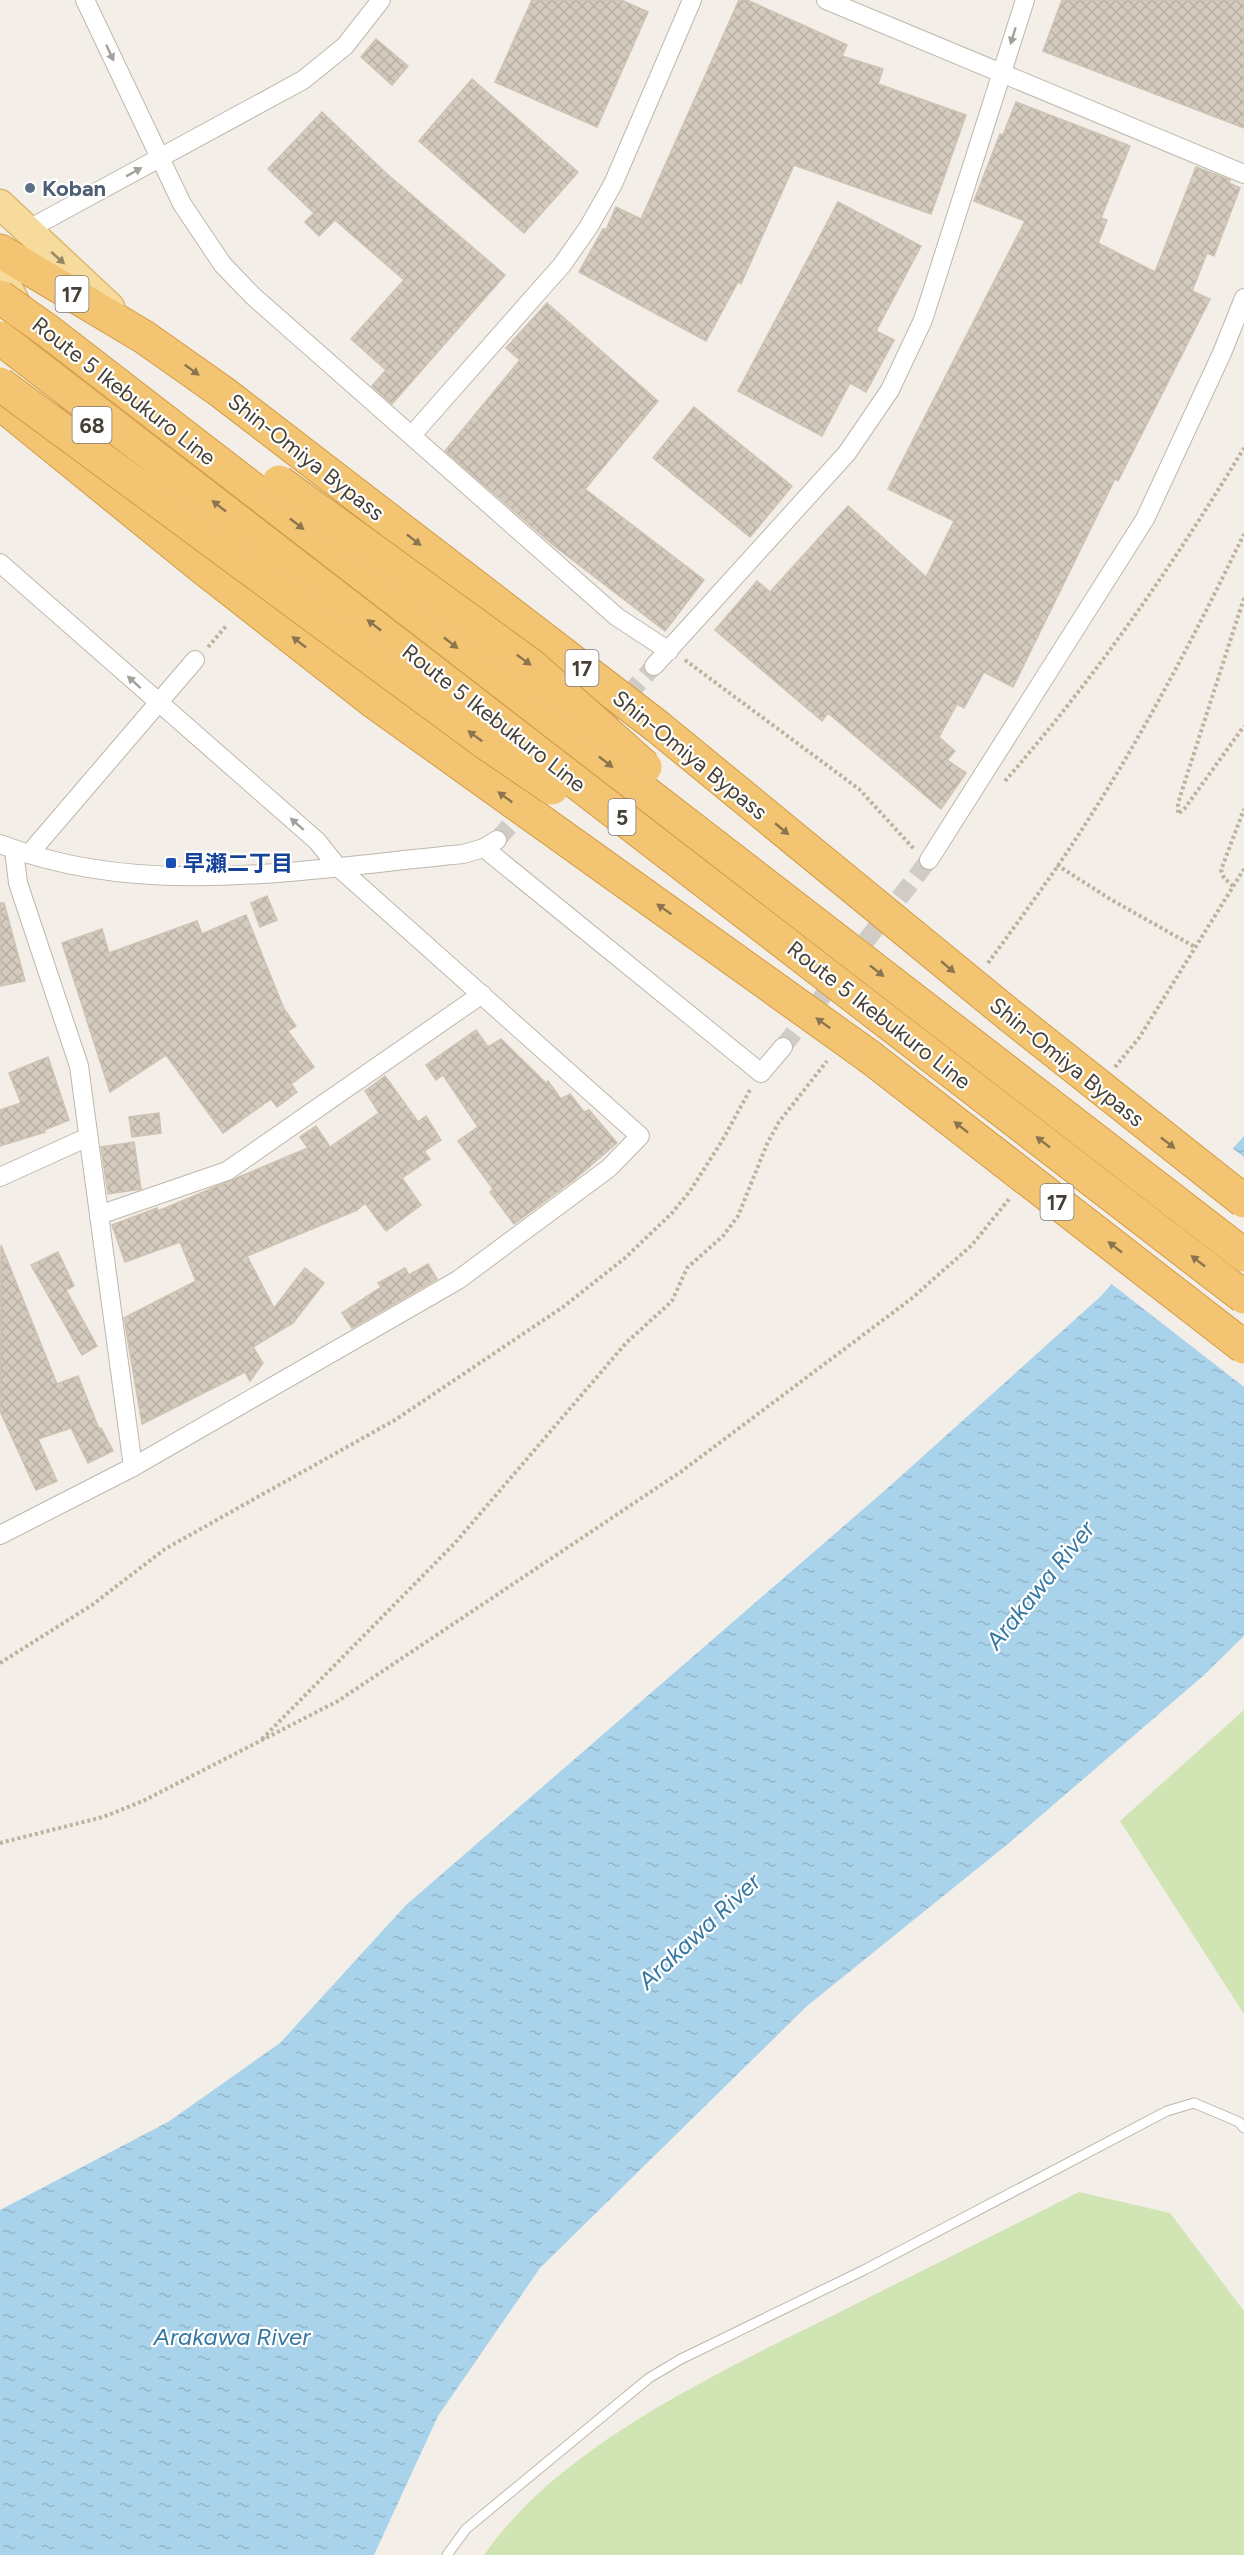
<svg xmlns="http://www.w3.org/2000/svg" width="1244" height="2555" font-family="Figtree,'Noto Sans JP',sans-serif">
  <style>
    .garden { fill: #d0e4b4 }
    .water { fill: url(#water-ripples) }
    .pier { fill: #f3efe8 }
    .building { fill: url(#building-cross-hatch); stroke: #cec2b2; stroke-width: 1.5 }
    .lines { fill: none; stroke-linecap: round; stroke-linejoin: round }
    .street-tunnel { stroke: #d0ccc5; stroke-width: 18; stroke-dasharray: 18 9; stroke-linecap: butt }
    .lane-casing { stroke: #beb7ab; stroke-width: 11 }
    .street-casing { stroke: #beb7ab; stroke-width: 20 }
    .primary-casing { stroke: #dbb86e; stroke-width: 31 }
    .highway-casing { stroke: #d29a43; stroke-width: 35 }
    .path { stroke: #beb29e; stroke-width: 4; stroke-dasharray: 3 3; stroke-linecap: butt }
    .lane { stroke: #fff; stroke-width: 9 }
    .street { stroke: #fff; stroke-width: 18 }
    .primary { stroke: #f7db9d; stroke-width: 28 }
    .highway { stroke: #f3c573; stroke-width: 33 }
    .highway-bridge-casing { stroke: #d29a43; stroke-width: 35; stroke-linecap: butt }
    .highway-bridge { stroke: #f3c573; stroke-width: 33 }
    .oneway { fill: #a2a09b }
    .oneway2 { fill: #968665 }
    .oneway3 { fill: #8b754f }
    .service-dot { fill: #5c6f8a; stroke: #fff; stroke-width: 2 }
    .transit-dot { fill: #1a4fb4; stroke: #fff; stroke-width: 2 }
    .labels { text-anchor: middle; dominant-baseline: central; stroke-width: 4.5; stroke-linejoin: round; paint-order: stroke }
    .shield { fill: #fff; stroke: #7e7973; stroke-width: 1.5 }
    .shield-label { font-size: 21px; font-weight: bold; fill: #464037 }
    .service-label { font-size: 22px; font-weight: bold; fill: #4e5e75; stroke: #fff; text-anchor: start }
    .street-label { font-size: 22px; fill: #464037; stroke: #fff }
    .transit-label { font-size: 22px; font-weight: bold; fill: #164399; stroke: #fff; text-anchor: start }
    .water-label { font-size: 24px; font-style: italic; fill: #3678a2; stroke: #fff }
  </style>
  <defs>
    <pattern id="water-ripples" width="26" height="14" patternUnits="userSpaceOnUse" patternTransform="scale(1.5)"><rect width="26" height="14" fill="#a9d2eb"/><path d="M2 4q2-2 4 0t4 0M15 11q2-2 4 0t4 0" fill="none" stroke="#93b5ca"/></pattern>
    <pattern id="building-cross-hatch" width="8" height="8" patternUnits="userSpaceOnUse" patternTransform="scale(1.5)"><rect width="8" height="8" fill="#d4cbbe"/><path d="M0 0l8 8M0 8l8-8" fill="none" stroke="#b7afa4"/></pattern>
  </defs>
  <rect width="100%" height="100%" fill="#f3efe8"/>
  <g class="garden">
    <path d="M1244,1710V2014L1120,1821Z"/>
    <path d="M1079,2192L1170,2213L1244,2311V2555H484C560,2445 719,2372 836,2314C917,2273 998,2233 1079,2192Z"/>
  </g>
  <path class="water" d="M1244,1136V1636L1203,1676L1009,1843L807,2006L540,2268L438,2416L374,2555H0V2210L168,2122L280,2043L406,1905L890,1486L1100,1297Z"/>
  <path class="pier" d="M1231,1147L1244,1157V1387L1109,1282Z"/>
  <g class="building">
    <path d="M532,0H621L648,12L597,127L495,82Z"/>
    <path d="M739,0H747L847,45L842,56L883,69L878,84L966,115L931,214L794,165L741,284L738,282L706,341L579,272L603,229L606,230L616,207L641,219Z"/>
    <path d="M1062,0H1244V128L1043,51Z"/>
    <path d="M376,39L408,66L392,85L361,57Z"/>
    <path d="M472,79L578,172L524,233L419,141Z"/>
    <path d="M1016,102L1130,146L1101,218L1107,220L1098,243L1155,272L1196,167L1230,180L1229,183L1240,188L1214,256L1207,253L1192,291L1210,299L1118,481L1115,479L1013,687L984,672L964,708L957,704L939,737L955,751L947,760L966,773L941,809L828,713L822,721L715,630L757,581L770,592L848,506L926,577L954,521L888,489L1025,221L974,201L1000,134L1003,135Z"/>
    <path d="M322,112L387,174L505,275L392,404L372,386L386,370L351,339L404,280L335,220L319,236L305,222L314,213L268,169Z"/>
    <path d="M838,202L921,246L876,331L894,340L866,392L850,383L822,436L738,391Z"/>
    <path d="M547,303L658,401L585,489L704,580L665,631L553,545L445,451L520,360L506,348Z"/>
    <path d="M694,407L792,486L750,537L653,458Z"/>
    <path d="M267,896L277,920L260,927L251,903Z"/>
    <path d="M0,903H4L25,981L0,986Z"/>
    <path d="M246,915L284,1009L296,1026L288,1031L314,1067L291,1084L297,1092L277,1107L271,1099L223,1133L166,1055L110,1092L62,943L102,929L109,953L197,921L202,934Z"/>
    <path d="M476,1030L488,1047L501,1039L546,1083L548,1081L561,1099L570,1094L584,1112L589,1110L617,1143L575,1179L514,1224L490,1192L493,1189L458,1141L478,1127L443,1075L436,1080L426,1065Z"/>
    <path d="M48,1057L69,1120L44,1130L45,1132L0,1146V1110L21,1103L9,1073Z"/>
    <path d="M385,1076L418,1122L426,1116L441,1140L424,1151L430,1159L402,1178L421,1205L386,1231L365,1203L357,1210L247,1256L274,1308L305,1268L324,1283L293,1323L253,1347L263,1363L250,1381L245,1372L142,1424L124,1318L196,1281L180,1242L125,1262L112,1225L157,1208L158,1211L308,1148L300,1137L316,1126L330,1147L379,1113L365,1091Z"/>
    <path d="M159,1113L161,1133L132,1137L129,1117Z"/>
    <path d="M134,1142L141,1189L108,1194L101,1147Z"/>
    <path d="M1,1245L57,1384L78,1376L99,1429L101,1428L113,1451L88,1463L71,1428L38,1439L57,1481L36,1490L0,1411Z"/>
    <path d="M58,1252L74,1286L66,1290L97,1346L82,1355L31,1265Z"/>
    <path d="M428,1264L437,1279L352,1328L342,1313L381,1287L378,1283L405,1268L409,1275Z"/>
  </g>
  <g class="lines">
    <g class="street-tunnel">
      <path d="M555,776L654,666"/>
      <path d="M497,840L530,803"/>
      <path d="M783,1047L929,860"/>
    </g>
    <defs>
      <path id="lane" d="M447,2555L466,2529L649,2378L681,2359L864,2270L1167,2111L1194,2103L1239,2122L1244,2128"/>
      <g id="street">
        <path d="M85,0L182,204L223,265L253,296L617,617L669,651"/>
        <path d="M826,0L1244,174"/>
        <path d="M27,230L303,80L345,46L381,0"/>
        <path d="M412,435L562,265L588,228L613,184L692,0"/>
        <path d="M0,563L317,841L337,866L640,1136L609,1168L458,1280L133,1467L0,1535"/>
        <path d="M654,666L847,453L890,390L923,320L1025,0"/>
        <path d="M0,844C145,901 312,868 463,854L484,848L497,840"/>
        <path d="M484,848L761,1073L783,1047"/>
        <path d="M14,850L18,883L79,1066L133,1467"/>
        <path d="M29,854L195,660"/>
        <path d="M929,860L1145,519L1222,353L1244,298"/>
        <path d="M0,1177L88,1137"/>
        <path d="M99,1215L227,1171L482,994"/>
      </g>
      <g id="primary">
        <path d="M0,204L110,307"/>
        <path d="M0,271L40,353L126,471"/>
      </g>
      <g id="highway">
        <path d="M0,251L144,337L222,392L658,727L1008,1014"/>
        <path d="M0,403L202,567L373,701L870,1057"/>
      </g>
    </defs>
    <use href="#lane" class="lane-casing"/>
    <use href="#street" class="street-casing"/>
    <use href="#primary" class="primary-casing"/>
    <use href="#highway" class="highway-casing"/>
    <g class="path">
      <path d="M1244,598L1178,803V814L1185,808L1244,726"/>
      <path d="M208,647L227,625"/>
      <path d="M685,660L859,789L914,849"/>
      <path d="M1005,781C1096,677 1173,565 1244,448"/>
      <path d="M1057,865L1110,899L1195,947"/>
      <path d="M1233,886L1224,878L1221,870L1244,809"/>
      <path d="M988,963C1018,922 1049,880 1077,837C1140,741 1194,637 1244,534"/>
      <path d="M1115,1067L1139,1038L1244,869"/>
      <path d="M0,1663L92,1605L165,1549L395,1420L563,1307L625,1258L672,1213L690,1191L722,1141L751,1088"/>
      <path d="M262,1739L455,1543L626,1343L672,1301L687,1268L723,1236L738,1216L767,1144L779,1122L827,1061"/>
      <path d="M0,1843L103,1817L143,1801L338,1701L682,1471L911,1299L972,1245L1009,1199"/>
    </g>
    <use href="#lane" class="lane"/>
    <use href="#street" class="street"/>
    <use href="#primary" class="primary"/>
    <use href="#highway" class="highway"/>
    <defs>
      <g id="highway-bridge">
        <path d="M0,297L48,331L1244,1255"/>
        <path d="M0,338L1244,1297"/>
        <path d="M0,384L483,741L552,788"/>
        <path d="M279,482L532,666L645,767"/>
        <path d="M1008,1014L1244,1201"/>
        <path d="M870,1057L1244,1347"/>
      </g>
    </defs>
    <use href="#highway-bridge" class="highway-bridge-casing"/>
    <use href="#highway-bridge" class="highway-bridge"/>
  </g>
  <defs><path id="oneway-solid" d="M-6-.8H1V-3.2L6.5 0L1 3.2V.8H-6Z" transform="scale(1.5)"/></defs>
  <g class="oneway">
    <use href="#oneway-solid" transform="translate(1013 36) rotate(107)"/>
    <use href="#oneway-solid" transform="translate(110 53) rotate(65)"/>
    <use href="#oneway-solid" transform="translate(134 172) rotate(-29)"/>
    <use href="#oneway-solid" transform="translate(134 682) rotate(-138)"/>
    <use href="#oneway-solid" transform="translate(297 824) rotate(-139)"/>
  </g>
  <use class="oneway2" href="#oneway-solid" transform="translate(58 258) rotate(42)"/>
  <g class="oneway3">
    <use href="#oneway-solid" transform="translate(192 370) rotate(36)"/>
    <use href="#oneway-solid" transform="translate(219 506) rotate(-142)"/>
    <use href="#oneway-solid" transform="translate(297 524) rotate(38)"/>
    <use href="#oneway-solid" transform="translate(414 540) rotate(38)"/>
    <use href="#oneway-solid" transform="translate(374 625) rotate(-142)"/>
    <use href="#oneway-solid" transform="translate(299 642) rotate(-142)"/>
    <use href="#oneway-solid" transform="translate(451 643) rotate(38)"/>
    <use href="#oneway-solid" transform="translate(524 660) rotate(36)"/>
    <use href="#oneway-solid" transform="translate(475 736) rotate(-144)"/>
    <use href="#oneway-solid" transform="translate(606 762) rotate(38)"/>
    <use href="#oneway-solid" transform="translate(505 797) rotate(-144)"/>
    <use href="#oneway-solid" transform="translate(782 829) rotate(40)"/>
    <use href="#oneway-solid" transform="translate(664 909) rotate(-145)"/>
    <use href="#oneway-solid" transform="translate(948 967) rotate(40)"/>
    <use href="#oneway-solid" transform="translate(877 971) rotate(38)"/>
    <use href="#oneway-solid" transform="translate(823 1023) rotate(-144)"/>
    <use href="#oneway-solid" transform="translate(961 1127) rotate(-142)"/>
    <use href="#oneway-solid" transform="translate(1043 1142) rotate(-142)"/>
    <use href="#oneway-solid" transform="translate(1168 1143) rotate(38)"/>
    <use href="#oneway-solid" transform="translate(1115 1247) rotate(-142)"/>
    <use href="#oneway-solid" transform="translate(1198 1261) rotate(-142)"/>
  </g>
  <circle class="service-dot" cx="30" cy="188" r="6"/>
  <rect class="transit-dot" x="165" y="857" width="12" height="12" rx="3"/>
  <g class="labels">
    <g class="shield">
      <rect x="55.5" y="276" width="33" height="36" rx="4.5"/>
      <rect x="72.5" y="407" width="39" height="36" rx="4.5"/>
      <rect x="565.5" y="650" width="33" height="36" rx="4.5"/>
      <rect x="608.5" y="799" width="27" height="36" rx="4.5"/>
      <rect x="1040.5" y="1184" width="33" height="36" rx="4.5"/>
    </g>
    <g class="shield-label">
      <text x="72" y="294">17</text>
      <text x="92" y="425">68</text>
      <text x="582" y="668">17</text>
      <text x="622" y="817">5</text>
      <text x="1057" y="1202">17</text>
    </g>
    <g class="service-label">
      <text x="42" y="188">Koban</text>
    </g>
    <g class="street-label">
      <text transform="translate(124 391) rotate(38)">Route 5 Ikebukuro Line</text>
      <text transform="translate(306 457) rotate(38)">Shin-Omiya Bypass</text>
      <text transform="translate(494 718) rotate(38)">Route 5 Ikebukuro Line</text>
      <text transform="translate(690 755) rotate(39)">Shin-Omiya Bypass</text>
      <text transform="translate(879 1015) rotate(38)">Route 5 Ikebukuro Line</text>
      <text transform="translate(1067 1062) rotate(39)">Shin-Omiya Bypass</text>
    </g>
    <g class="transit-label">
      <text x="183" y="863">早瀬二丁目</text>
    </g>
    <g class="water-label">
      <text transform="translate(1040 1585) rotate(-51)">Arakawa River</text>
      <text transform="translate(699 1931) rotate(-43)">Arakawa River</text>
      <text x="232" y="2336">Arakawa River</text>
    </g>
  </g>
</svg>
